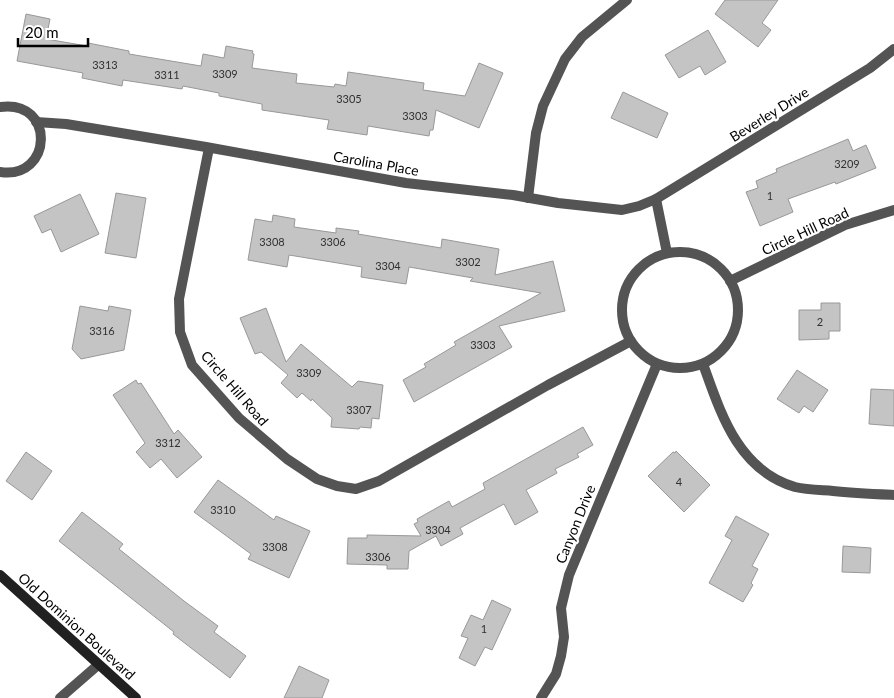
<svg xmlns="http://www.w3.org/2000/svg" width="894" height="698" font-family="Lato,sans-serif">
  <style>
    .building { fill: #c4c4c4; stroke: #989898 }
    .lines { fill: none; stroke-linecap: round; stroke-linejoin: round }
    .street { stroke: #545454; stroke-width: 10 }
    .secondary { stroke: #212121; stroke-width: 10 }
    .labels { text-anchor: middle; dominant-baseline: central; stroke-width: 4.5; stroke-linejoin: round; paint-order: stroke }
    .number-label { font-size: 11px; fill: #313131 }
    .street-label { font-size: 14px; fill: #000; stroke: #fff }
  </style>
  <rect width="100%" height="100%" fill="#fff"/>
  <g class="building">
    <path d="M725,0H778L762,23L771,30L758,47L715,14Z"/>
    <path d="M26,14L50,19L46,39L87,46L88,43L129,51V54L201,66L203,54L224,58L226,46L253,51L252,53L254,54L252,68L297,74L296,83L334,87L335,84L346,86L348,72L424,83L423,90L465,96L479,63L503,73L479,128L436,110L433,130H430L429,136L368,126L367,135L327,129L329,120L262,110V104L219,96V93L183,86L182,89L123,80L122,86L82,78L83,73L17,61Z"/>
    <path d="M708,30L726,62L705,75L700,66L679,78L665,55Z"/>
    <path d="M623,92L668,113L657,138L611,118Z"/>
    <path d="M848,139L853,151L866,145L876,168L836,184L835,182L788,199L793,212L760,226L746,192L758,188L756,181L777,172L776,169Z"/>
    <path d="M116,193L146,198L136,258L105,253Z"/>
    <path d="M80,194L99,234L61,252L51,229L42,233L34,216Z"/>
    <path d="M273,215L295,219L294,227L336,233V228L359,231L358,234L441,248L442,239L499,249L495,275L553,261L565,311L499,326L512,347L414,402L403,380L426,367L424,364L456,345L454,342L541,293L470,281L473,278L409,267L406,284L361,277L362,267L289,255L287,267L248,260L255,219L272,222Z"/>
    <path d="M821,303H840V331H829V339L799,340V310H821Z"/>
    <path d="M80,306L108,311L109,306L131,310L124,350L81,359L72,349Z"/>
    <path d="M266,308L286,362L301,344L352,387L358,381L383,385L379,419L372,418L371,428L360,427L359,429L331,427L332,418L312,399L311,401L302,393L297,398L281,383L288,375L261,352L255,354L240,318Z"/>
    <path d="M797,370L828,390L813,412L804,406L799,413L777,399Z"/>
    <path d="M136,380L138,384L141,383L174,434L178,430L202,457L177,478L161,459L150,468L136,452L145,443L113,395Z"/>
    <path d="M871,389L894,390V426L869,424Z"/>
    <path d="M583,427L593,445L577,454L579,457L555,469L557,473L526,490L538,512L515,525L504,504L460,528L463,534L441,546L436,536L409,551L408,569H387V565L347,564L348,538H367V535L421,536L414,524L418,522L417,519L449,501L452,507L485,489L483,483Z"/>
    <path d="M676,451L710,485L684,512L648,476L673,452L675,453Z"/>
    <path d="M26,452L52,471L32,500L6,481Z"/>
    <path d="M218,480L274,520L276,516L310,531L289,578L248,559L251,554L194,512Z"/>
    <path d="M82,512L123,544L119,549L184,601L218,626L214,632L246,656L230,678L173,634L174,632L59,541Z"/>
    <path d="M736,516L769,534L752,566L758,569L751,583L753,585L743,602L709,583L732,540L725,536Z"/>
    <path d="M843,546L871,548L870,573L842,572Z"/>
    <path d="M492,600L511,609L492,650L485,647L475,666L459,658L468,638L461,636L471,615L483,620Z"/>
    <path d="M299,666L329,680L322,698H284Z"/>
  </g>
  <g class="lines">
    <g class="street">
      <path d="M0,107C56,99 53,180 0,172"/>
      <path d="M36,122L66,124L206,147L406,183L513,195L558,203L622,210L639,206L656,199L870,68L894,49"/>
      <path d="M209,148L179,299L180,332L192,365L239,418L287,459L317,479L337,486L356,489L379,481L548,385L631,341"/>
      <path d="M528,198L536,133L543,106L565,59L582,37L627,0"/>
      <path d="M656,199L667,253"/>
      <circle cx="680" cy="310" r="58"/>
      <path d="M730,281L845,225L894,210"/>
      <path d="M703,364C721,414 738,470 795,487C807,490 821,490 833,491C853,493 874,494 894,495"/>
      <path d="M60,698L98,665"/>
      <path d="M541,698L556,674L561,656L564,637L561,608L569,575L657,364"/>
    </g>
    <path class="secondary" d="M0,575L136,698"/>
  </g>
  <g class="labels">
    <g class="number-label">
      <text x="105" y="64">3313</text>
      <text x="225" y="73">3309</text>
      <text x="167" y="74">3311</text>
      <text x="349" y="98">3305</text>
      <text x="415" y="115">3303</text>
      <text x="847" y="163">3209</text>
      <text x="770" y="195">1</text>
      <text x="272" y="241">3308</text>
      <text x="333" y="241">3306</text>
      <text x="468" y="261">3302</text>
      <text x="388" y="265">3304</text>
      <text x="820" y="321">2</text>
      <text x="102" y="330">3316</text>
      <text x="483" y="344">3303</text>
      <text x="309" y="372">3309</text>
      <text x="359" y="409">3307</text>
      <text x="168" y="442">3312</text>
      <text x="679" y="481">4</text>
      <text x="223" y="509">3310</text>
      <text x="438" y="529">3304</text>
      <text x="275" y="546">3308</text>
      <text x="378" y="556">3306</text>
      <text x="484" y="628">1</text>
    </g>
    <g class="street-label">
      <text transform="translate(769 114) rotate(-32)">Beverley Drive</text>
      <text transform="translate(376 163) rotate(10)">Carolina Place</text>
      <text transform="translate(805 231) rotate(-25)">Circle Hill Road</text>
      <text transform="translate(235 388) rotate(49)">Circle Hill Road</text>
      <text transform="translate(575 524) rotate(-68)">Canyon Drive</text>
      <text transform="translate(77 626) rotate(42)">Old Dominion Boulevard</text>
    </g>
  </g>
  <path d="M18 38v8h70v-8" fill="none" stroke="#000000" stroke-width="2.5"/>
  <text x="25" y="38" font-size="15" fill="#000000" stroke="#ffffff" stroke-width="4" paint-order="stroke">20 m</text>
</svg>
